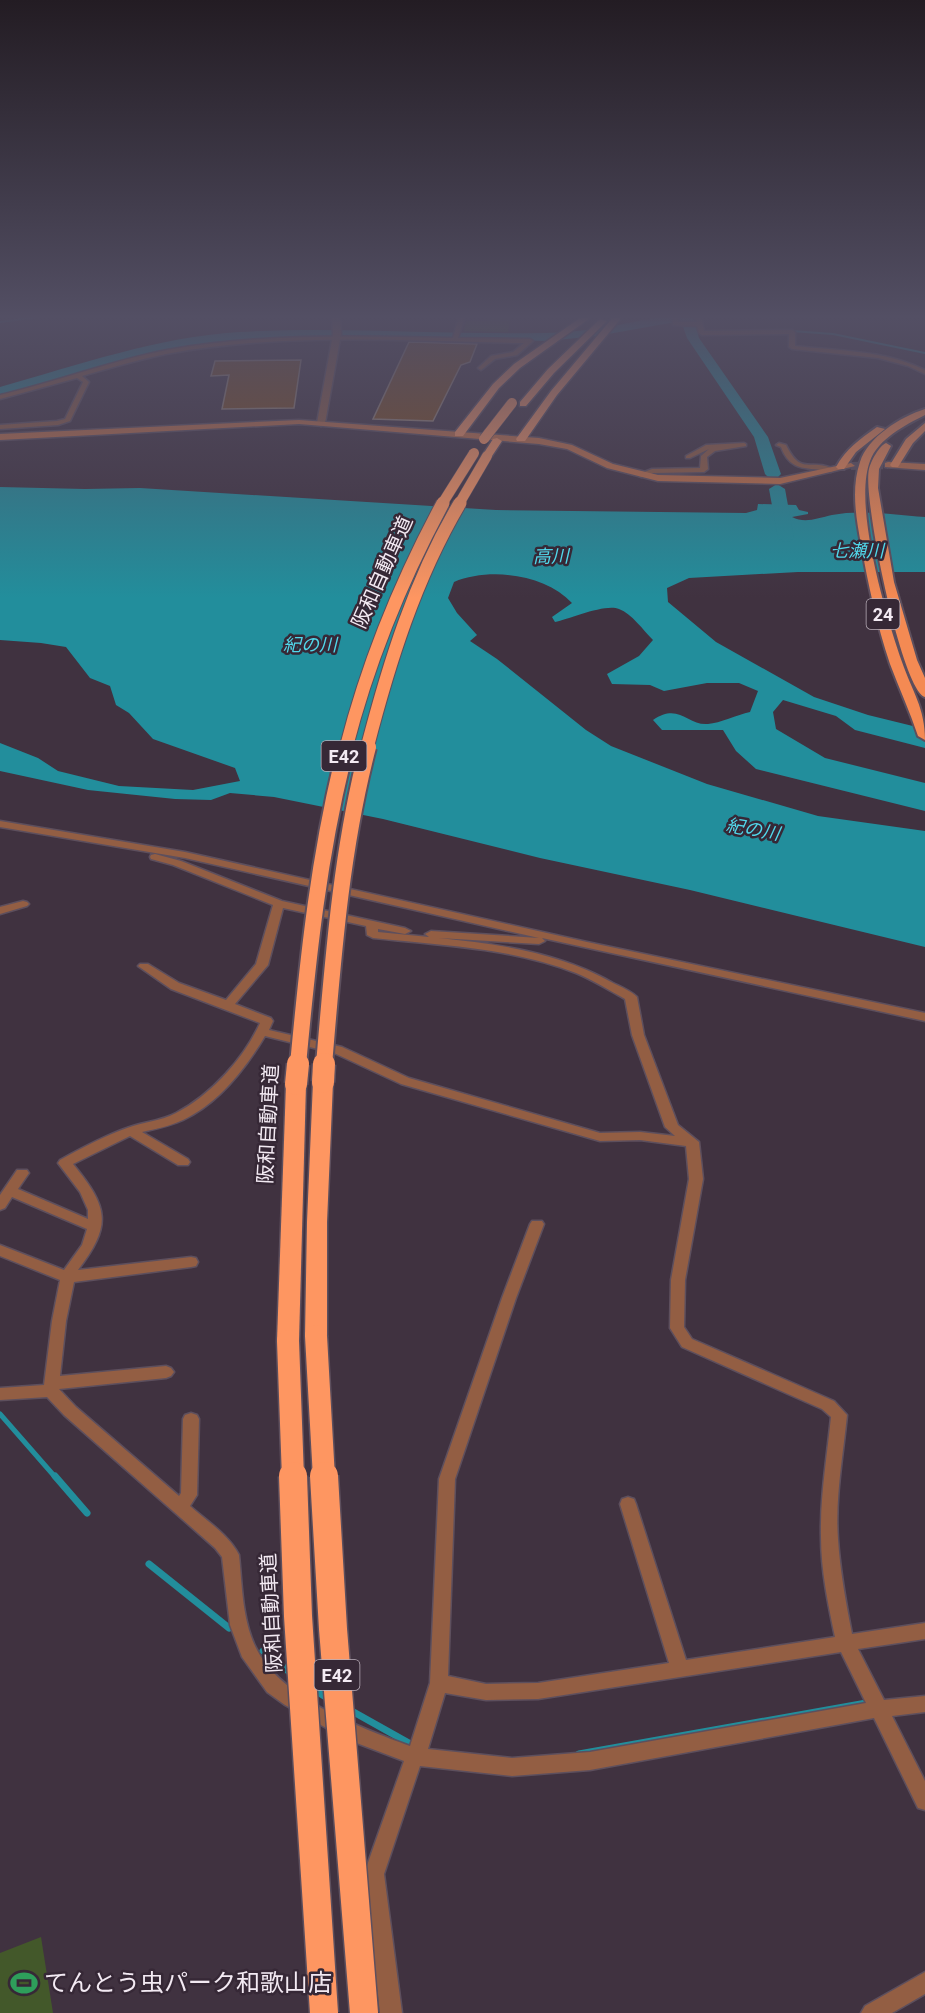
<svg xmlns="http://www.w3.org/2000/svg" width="925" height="2013" font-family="Roboto,'Noto Sans JP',sans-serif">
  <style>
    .green { fill: #43582a }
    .water { fill: #228e9c }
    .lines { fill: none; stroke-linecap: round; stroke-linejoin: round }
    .stream-far2 { stroke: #228e9c; stroke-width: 2 }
    .stream-far1 { stroke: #228e9c; stroke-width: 5 }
    .stream { stroke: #228e9c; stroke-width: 7 }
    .river { fill: #228e9c; fill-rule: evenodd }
    .building { fill: #7f4b1a; stroke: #9a8779; stroke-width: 1.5 }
    .secondary-tunnel { stroke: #5b4e5b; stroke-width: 8; stroke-dasharray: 8 4; stroke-linecap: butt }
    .minor-casing { stroke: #5d4f5d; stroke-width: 3 }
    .tertiary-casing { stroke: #5d4f5d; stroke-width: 3 }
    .secondary-casing { stroke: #5d4f5d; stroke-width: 3 }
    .trunk-casing { stroke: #5d4f5d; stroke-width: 4 }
    .motorway-casing { stroke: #5d4f5d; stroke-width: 3 }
    .minor { fill: #935e43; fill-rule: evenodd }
    .tertiary { fill: #935e43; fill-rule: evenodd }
    .secondary { fill: #c57146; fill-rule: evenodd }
    .trunk { fill: #f48a53; fill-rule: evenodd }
    .motorway { fill: #fe9661; fill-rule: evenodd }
    .motorway-bridge-far4-casing { stroke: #5d4f5d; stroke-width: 11; stroke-linecap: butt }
    .motorway-bridge-far3-casing { stroke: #5d4f5d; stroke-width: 15; stroke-linecap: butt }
    .motorway-bridge-far2-casing { stroke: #5d4f5d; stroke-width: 20; stroke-linecap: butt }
    .motorway-bridge-far1-casing { stroke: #5d4f5d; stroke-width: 25; stroke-linecap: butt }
    .motorway-bridge-casing { stroke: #5d4f5d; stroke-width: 31; stroke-linecap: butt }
    .motorway-bridge-far4 { stroke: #fe9661; stroke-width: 10 }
    .motorway-bridge-far3 { stroke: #fe9661; stroke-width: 13 }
    .motorway-bridge-far2 { stroke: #fe9661; stroke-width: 16 }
    .motorway-bridge-far1 { stroke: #fe9661; stroke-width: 22 }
    .motorway-bridge { stroke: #fe9661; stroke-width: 28 }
    .labels { text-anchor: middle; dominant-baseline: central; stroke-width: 5; stroke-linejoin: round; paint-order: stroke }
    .far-water-label { font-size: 18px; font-style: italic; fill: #51d8eb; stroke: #362836 }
    .shield { fill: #362836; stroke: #bab0ba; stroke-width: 1.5 }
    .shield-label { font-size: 18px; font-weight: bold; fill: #f3eaf3 }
    .street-label { font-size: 20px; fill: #f3eaf3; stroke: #362836 }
    .near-poi-label { font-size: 24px; fill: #f3eaf3; stroke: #362836; text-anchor: start }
  </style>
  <rect width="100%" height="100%" fill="#403240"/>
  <g class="green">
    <path d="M489,316H510L508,332L464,331L466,321H487Z"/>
    <path d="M41,1937L53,2013H0V1953Z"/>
  </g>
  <path class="water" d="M0,487L85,489L140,488L496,510L746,513L757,510L758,504L796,505L799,510L808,512V514L792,517C805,524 818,518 832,515C861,509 895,515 925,517V572H798L689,578L667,588L668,602L716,642L814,697L868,715L925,729V748L855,730L836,716L783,700L773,712L776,729L825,758L925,783V811L756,769L736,751L723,730H662L653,720C679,702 688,726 708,724C720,723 737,715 750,712L758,691L739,683H707L664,691L650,685L612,684L607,674L639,656L653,640C643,630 632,614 619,609C606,603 569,619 555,622L552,617L572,603C545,574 490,567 454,582L448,598L457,613L477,635L470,641L497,659L586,730L611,746L707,784L818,816L925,831V947L690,890L540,858L383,819L274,797L230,793L211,800L175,799L88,790L0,771V743L38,758L58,771L119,786L193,790L240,781L235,768L153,739L129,713L116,705L110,686L90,678L66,647L41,643L0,640Z"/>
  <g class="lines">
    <g class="stream-far2">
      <path d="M0,322L46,316"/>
      <path d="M726,331L778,330L833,334L925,353"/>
      <path d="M690,333H699"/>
    </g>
    <path class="stream-far1" d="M0,1414L56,1478"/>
    <g class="stream">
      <path d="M55,1476L87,1513"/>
      <path d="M149,1564L229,1628"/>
      <path d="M263,1651L292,1674"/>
      <path d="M313,1689L329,1699"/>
      <path d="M350,1710L416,1747"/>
      <path d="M579,1754L872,1702"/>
    </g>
    <g class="river">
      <path d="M666,316H693L699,338L768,437L781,474L778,477H768L765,474L754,437L687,338L681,321L597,336L546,341L346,336L237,340L146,354L0,395V387C78,365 158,337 239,332C341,326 443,335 545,333C585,333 626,323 666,316Z"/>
      <path d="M777,484L785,489L794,538L786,543L778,538L769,489Z"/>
    </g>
  </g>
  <g class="building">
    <path d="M409,342L477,344L470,362L461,365L433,421L373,419Z"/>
    <path d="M301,360L294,408L222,409L229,375L211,376L215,361Z"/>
  </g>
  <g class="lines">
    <path class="secondary-tunnel" d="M851,466L888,465"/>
    <defs>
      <g id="minor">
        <path d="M459,316H465L458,338L530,339L533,341L517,355L495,359L481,370L478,368L491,356L513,352L524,343C406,341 283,332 166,354C137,360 110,368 82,376L89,382L70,421L58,425L0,429V425L57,421L65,419L83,382L77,378L0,399V395C56,382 110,361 167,350C261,333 358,336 453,338Z"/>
        <path d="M673,316H679L678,322H697L695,316H701L704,331L792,330L795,332V346C840,351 884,350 925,370V374L908,366L878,358L792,349L789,347V334L702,335L699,333L697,326L673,325Z"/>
        <path d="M744,443L746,444V446L715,451L707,457L708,469L704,472L653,473L641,477L637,475L652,469L700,468L701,456L709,449L690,458H686V456L706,445Z"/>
        <path d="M779,443L786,445C802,478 811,456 835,470L831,472C809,466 791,474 781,447L776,445Z"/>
        <path d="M0,821L185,852L587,942L925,1013V1021L542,938L545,941L539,944L439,938C499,944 560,953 613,983C621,987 631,991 637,997L644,1035L678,1125L699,1142L703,1179L685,1280L684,1327L692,1339L834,1401L847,1415C843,1456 835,1498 838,1539C840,1571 846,1603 852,1634L925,1623V1639L858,1649L884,1700L925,1696V1712L892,1716L925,1781V1810L918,1808L874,1718L590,1770L512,1776L420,1766L384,1874L402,2013H380L364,1874L404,1761L346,1739L285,1705L267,1692L242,1657L230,1625L222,1557L215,1548L64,1415L47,1397L0,1400V1388L44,1385L52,1321L60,1280L0,1256V1245L64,1270L82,1245L87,1229L12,1197L5,1208L0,1210V1195L17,1170H27L29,1173L18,1189L88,1219V1210L80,1192L58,1163L60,1160C82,1148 104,1136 127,1128C143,1122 161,1121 176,1113C211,1095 244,1058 260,1023L171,989L138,966L140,964H148L179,983L226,1000L256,964L273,905L173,865L151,859L150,857L151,855L155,854L181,861L282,901L405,928L411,931L405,934L378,929V932L429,937L425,934L431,931L539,938L185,858L0,827ZM283,908L366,926L367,935L373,938C441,945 512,948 576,973C593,980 609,990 625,999L632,1035L665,1127L675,1136L640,1132L600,1133L409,1078L342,1047L269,1030L273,1021L271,1018L235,1004L268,965ZM265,1036L334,1053L401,1084L600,1141L640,1140L686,1146L689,1179L671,1280L670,1328L682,1347L822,1409L831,1417C827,1457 820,1497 821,1537C821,1570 828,1604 835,1637L686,1660L636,1504L634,1499L628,1497L622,1499L620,1504L669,1663L538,1683L486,1684L448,1676L455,1479L516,1298L544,1224L542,1221H532L530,1224L502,1298L439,1479L430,1683L410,1746C359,1727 279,1698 255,1646C242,1618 242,1584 239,1555C229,1535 207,1521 190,1506L197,1495L199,1419L197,1415L191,1413L185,1415L183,1419L181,1493L179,1496L76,1407L59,1389L166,1378L171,1376L174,1372L171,1368L166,1366L60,1376L66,1321L74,1282L191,1267L196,1266L198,1262L196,1258L191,1257L78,1270C112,1225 109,1208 73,1164L130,1136L178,1165H188L190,1162L188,1159L142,1132C156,1129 170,1126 183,1120C218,1104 246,1068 265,1036ZM841,1652L866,1703L590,1752L512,1758L428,1749L445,1693L486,1700L538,1699Z"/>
        <path d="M23,901L27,902L29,904L27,906L0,914V907Z"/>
        <path d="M925,1972V1994L892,2013H861L865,2006Z"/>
      </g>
      <path id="tertiary" d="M332,316H340L341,334L325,423L321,426L317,423L333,334Z"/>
      <g id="secondary">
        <path d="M299,420L539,438L572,445L613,464L658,475L780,478L851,463L855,466L780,484L658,481L607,468L567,449L539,444L299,424L0,440V434Z"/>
        <path d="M888,462L925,464V470L885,467V463Z"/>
      </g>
      <g id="trunk">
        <path d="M925,409V415C905,425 878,439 870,461C853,506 886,616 902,662C912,691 925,708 925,740L918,736C910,712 899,688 890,664C877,625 868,584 861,544C856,518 851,488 860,462C868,437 900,417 925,409Z"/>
        <path d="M925,423V431L913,443L898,467H892L890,465L906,439Z"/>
        <path d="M877,427L885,429L856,452L844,469H838L836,467C846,449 860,439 877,427Z"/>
        <path d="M886,443L891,446L879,469L878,488L894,582L917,660L925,678V697C902,691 862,496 869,469C871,461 879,446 886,443Z"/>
      </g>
      <g id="motorway">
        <path d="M583,316H593L520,368L499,388L463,436H455V432L493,384L514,364Z"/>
        <path d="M614,316H623L557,395L525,441H517L516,439L551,391Z"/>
        <path d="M600,319L607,321L554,373L526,406H520V402L548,369Z"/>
        <path d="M497,438L502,441L492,456L483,458L482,456L493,439Z"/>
        <path d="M323,1076L330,1078L333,1082L327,1222V1336L324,1342L316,1344L308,1342L305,1336L307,1222L313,1082L316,1078Z"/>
        <path d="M296,1078L303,1080L306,1084L299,1341L296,1347L288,1350L280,1347L277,1341L286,1084L289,1080Z"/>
      </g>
    </defs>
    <use href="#minor" class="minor-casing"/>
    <use href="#tertiary" class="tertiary-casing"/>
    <use href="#secondary" class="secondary-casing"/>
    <use href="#trunk" class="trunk-casing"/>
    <use href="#motorway" class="motorway-casing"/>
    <use href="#minor" class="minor"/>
    <use href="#tertiary" class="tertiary"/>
    <use href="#secondary" class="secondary"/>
    <use href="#trunk" class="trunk"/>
    <use href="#motorway" class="motorway"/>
    <defs>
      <g id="motorway-bridge-far4">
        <path d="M484,439L512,403"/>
        <path d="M442,504L474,453"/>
        <path d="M459,504L487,456"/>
      </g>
      <g id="motorway-bridge-far3">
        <path d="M346,748C368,662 401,581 443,503"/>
        <path d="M367,748C389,663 415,579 460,503"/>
      </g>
      <g id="motorway-bridge-far2">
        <path d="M298,1065C308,957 319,852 346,747"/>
        <path d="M324,1065C333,959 341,850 368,747"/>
      </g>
      <g id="motorway-bridge-far1">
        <path d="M323,1082L324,1064"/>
        <path d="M296,1084L298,1064"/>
        <path d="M316,1336L324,1478"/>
        <path d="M288,1341L293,1478"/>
      </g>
      <g id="motorway-bridge">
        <path d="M293,1476L298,1616L324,2013"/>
        <path d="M324,1476L333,1629L364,2013"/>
      </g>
    </defs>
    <use href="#motorway-bridge-far4" class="motorway-bridge-far4-casing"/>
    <use href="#motorway-bridge-far3" class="motorway-bridge-far3-casing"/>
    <use href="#motorway-bridge-far2" class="motorway-bridge-far2-casing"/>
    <use href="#motorway-bridge-far1" class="motorway-bridge-far1-casing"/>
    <use href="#motorway-bridge" class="motorway-bridge-casing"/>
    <use href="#motorway-bridge-far4" class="motorway-bridge-far4"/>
    <use href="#motorway-bridge-far3" class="motorway-bridge-far3"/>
    <use href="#motorway-bridge-far2" class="motorway-bridge-far2"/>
    <use href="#motorway-bridge-far1" class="motorway-bridge-far1"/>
    <use href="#motorway-bridge" class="motorway-bridge"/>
  </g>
  <linearGradient id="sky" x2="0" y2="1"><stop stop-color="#231c23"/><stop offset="0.53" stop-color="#534f64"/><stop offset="1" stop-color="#534f64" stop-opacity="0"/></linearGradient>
  <rect width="925" height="598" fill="url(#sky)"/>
  <defs>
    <symbol id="stadium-bare" viewBox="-9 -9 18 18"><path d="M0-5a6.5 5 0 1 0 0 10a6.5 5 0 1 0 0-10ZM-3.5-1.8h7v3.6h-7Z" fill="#2e9e5b" stroke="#362836" stroke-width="2.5" paint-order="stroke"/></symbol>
  </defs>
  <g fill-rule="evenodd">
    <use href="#stadium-bare" x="5" y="1964" width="38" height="38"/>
  </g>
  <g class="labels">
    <g class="far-water-label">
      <text x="857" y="550">七瀬川</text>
      <text transform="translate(551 556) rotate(-1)">高川</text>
      <text x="310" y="644">紀の川</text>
      <text transform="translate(753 829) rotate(10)">紀の川</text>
    </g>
    <g class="shield">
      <rect x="866.5" y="599" width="33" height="30" rx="4.5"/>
      <rect x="321.5" y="741" width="45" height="30" rx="4.5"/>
      <rect x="314.5" y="1660" width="45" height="30" rx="4.5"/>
    </g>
    <g class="shield-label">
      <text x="883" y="614">24</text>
      <text x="344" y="756">E42</text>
      <text x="337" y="1675">E42</text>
    </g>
    <g class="street-label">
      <text transform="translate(382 572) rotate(-66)">阪和自動車道</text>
      <text transform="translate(268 1124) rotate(-87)">阪和自動車道</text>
      <text transform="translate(271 1613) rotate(-93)">阪和自動車道</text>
    </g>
    <g class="near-poi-label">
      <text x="44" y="1983">てんとう虫パーク和歌山店</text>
    </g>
  </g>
</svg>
